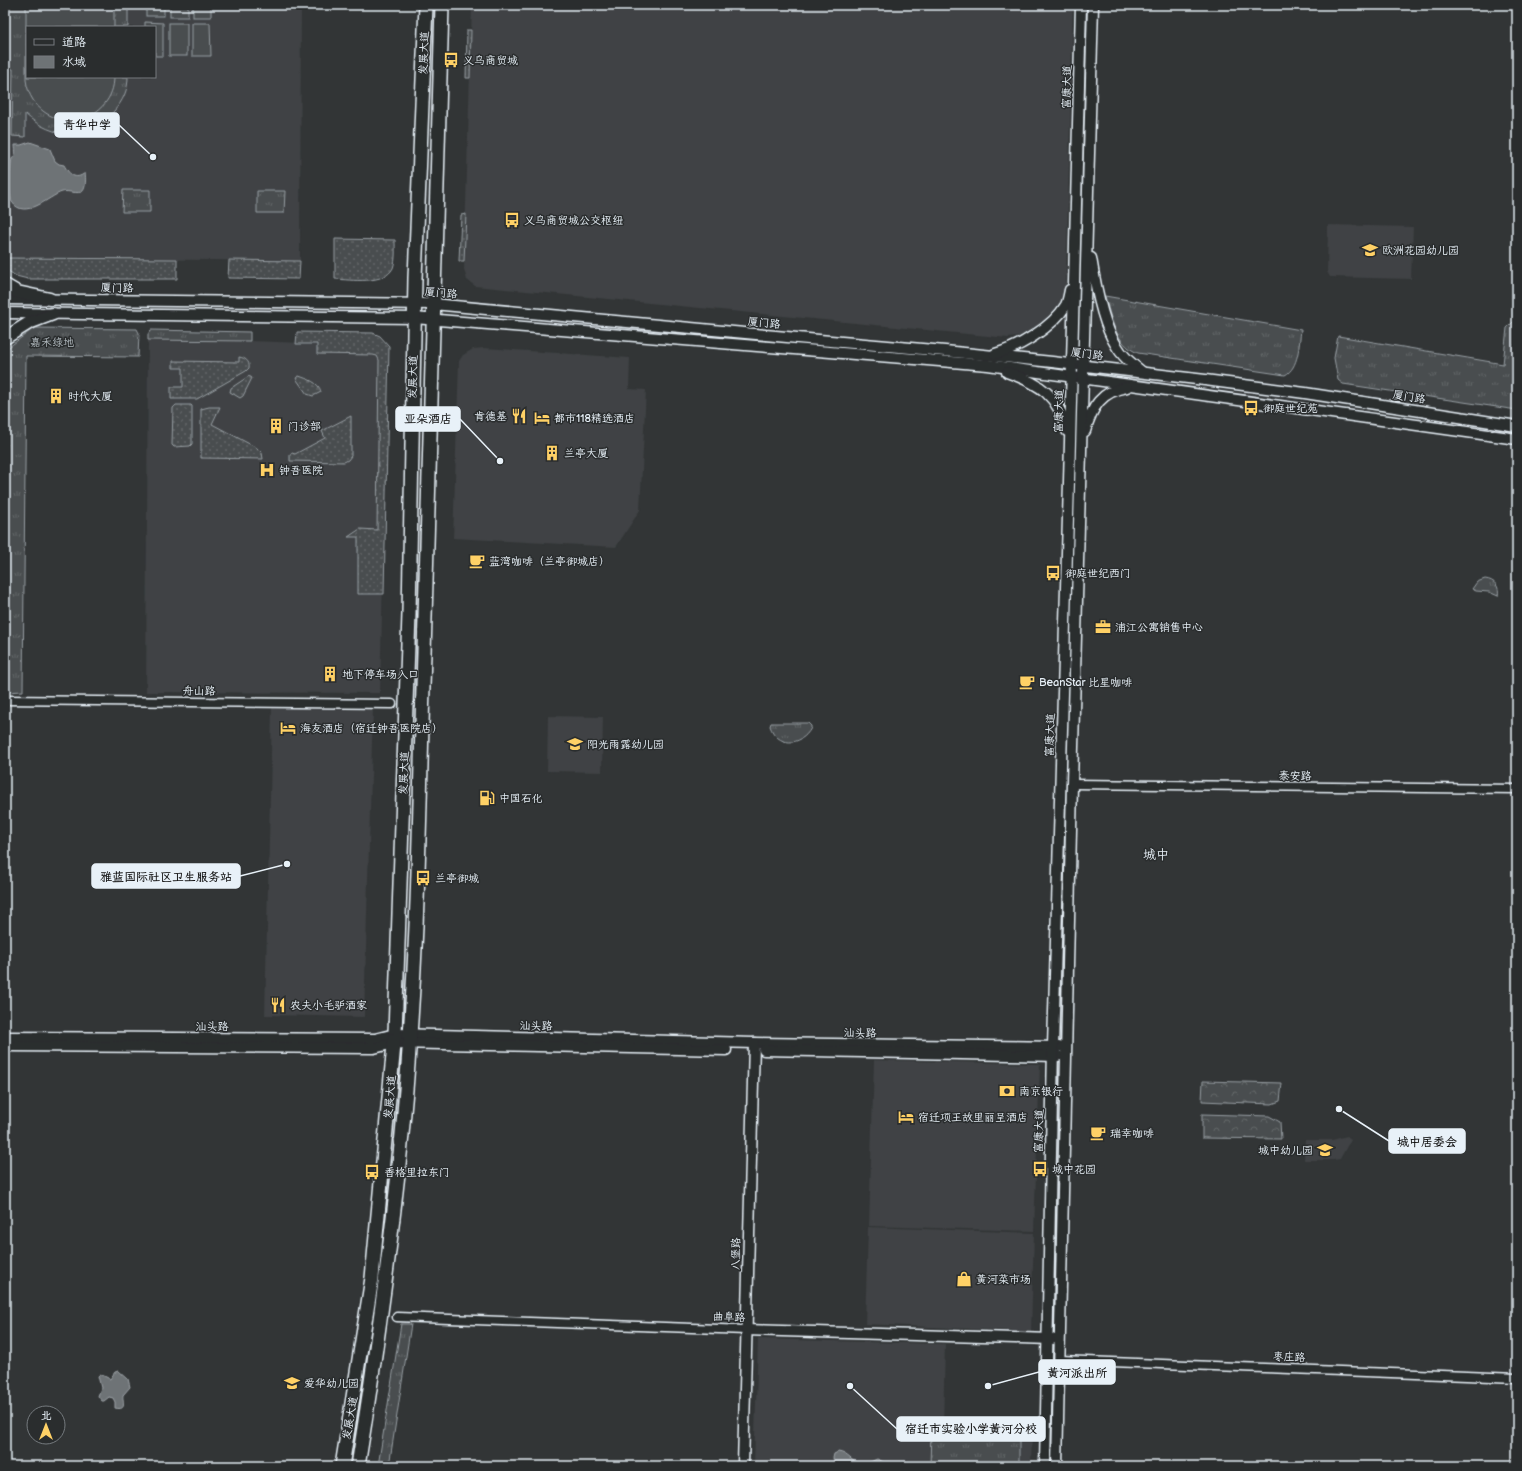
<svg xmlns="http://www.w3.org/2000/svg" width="1522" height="1471" font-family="'Balsamiq Sans','LXGW WenKai TC',sans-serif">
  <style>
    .built { fill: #3f4244; fill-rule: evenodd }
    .grass { fill: url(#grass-tufts); stroke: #989fa4 }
    .forest { fill: url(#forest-crowns); stroke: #989fa4 }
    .garden { fill: url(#garden-dots); stroke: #989fa4 }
    .pitch { fill: #494d4f; stroke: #989fa4 }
    .water { fill: #6e7376; stroke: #9fa5aa }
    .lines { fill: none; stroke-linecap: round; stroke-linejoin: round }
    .minor-casing { stroke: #e8f1f8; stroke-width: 11 }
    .tertiary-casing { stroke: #e8f1f8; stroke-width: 13 }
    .secondary-casing { stroke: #e8f1f8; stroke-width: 15 }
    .primary-casing { stroke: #e8f1f8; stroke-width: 16 }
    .minor { stroke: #2a2d2e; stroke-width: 8 }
    .tertiary { stroke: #2a2d2e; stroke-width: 10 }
    .secondary { stroke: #2a2d2e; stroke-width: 12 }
    .primary { stroke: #2a2d2e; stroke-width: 13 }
    .labels { text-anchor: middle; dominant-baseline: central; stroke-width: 3; stroke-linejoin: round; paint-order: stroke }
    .street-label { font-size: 11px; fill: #e8f1f8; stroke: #2a2d2e }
    .poi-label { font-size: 11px; fill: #e8f1f8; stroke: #2a2d2e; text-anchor: start }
    .park-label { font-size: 11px; fill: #b0b8bd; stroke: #2a2d2e }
    .quarter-label { font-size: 13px; fill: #e8f1f8; stroke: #2a2d2e }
    .leader { fill: none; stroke: #e8f1f8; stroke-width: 1.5 }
    .callout-dot { fill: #e8f1f8; stroke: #2a2d2e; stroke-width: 1.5 }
    .callout { fill: #e8f1f8; stroke: #e8f1f8; stroke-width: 1.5 }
    .callout-label { font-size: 12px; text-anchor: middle; font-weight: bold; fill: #111 }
  </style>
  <defs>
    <pattern id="grass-tufts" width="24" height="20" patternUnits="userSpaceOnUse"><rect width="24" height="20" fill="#494d4f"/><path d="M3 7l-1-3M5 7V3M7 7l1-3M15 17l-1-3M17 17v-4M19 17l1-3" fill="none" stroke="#636769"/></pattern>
    <pattern id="forest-crowns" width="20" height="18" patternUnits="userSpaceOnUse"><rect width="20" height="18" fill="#494d4f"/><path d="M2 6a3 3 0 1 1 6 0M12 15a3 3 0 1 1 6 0" fill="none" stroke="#636769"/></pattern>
    <pattern id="garden-dots" width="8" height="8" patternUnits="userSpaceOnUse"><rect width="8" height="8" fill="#494d4f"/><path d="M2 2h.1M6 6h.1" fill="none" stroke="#636769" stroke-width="1.8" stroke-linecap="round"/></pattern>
  </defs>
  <rect width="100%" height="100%" fill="#323536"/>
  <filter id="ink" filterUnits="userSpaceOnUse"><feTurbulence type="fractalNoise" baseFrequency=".025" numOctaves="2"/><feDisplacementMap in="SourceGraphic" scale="8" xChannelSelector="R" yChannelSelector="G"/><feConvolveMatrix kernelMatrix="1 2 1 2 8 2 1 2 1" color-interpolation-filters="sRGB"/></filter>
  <g filter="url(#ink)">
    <g class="built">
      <path d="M5,5H301L300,261L5,258ZM27,27H155V77H27Z"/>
      <path d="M472,5H1073L1066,287L1063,299L1058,306L1043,321L1027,334L1018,337L1008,338L475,286L467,280L464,269Z"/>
      <path d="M1328,225L1413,227L1411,279L1330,277L1327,272Z"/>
      <path d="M148,340L250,341L389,346L380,693L146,692Z"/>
      <path d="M484,348L630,358L629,389L646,390L640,510L616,547L453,538L459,361L463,355L473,349Z"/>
      <path d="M272,708L373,709L364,1017L265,1015Z"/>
      <path d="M548,716L603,717L602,772L547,771Z"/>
      <path d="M874,1060L1040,1064L1034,1231L869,1226Z"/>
      <path d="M1347,1136L1351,1139L1340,1159L1334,1160H1304L1305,1140H1332Z"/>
      <path d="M868,1227L1034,1233L1031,1332L865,1324Z"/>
      <path d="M758,1339L945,1344L943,1429L1032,1431L1031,1466H754Z"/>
    </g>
    <g class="grass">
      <path d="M5,5H128V27H27V77H128C128,90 123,101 114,111C88,141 54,140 25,114V137L12,136L13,69L5,68Z"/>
      <path d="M123,190H150V212H122Z"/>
      <path d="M257,191H285L284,213H257Z"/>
      <path d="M1105,296L1301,330C1299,344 1299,368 1285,375L1138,353C1115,344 1111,317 1105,296Z"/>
      <path d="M1517,318V410L1343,384L1338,380L1334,358L1338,336L1503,364L1507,328Z"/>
      <path d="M34,328L137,329L139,333L138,357L26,356L23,691L5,692V350Z"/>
      <path d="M151,330L250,332V341L148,340V334Z"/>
      <path d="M1485,579C1495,580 1500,587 1498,596L1489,592L1476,591L1472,589L1477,582Z"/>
      <path d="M771,723H808L811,726V728C801,747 777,747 770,726Z"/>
      <path d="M401,1324H411L389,1466H378Z"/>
      <path d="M931,1431L1019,1433V1466H930Z"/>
    </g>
    <g class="forest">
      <path d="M1203,1081L1282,1083L1280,1101L1272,1104L1202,1101Z"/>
      <path d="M1202,1114L1269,1116L1280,1122L1281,1139L1202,1138Z"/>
    </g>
    <g class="garden">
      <path d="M467,30H471L470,78H466Z"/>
      <path d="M466,214L464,261H459L461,215Z"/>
      <path d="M335,239L395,240C395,248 396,260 393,268C385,285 350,280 335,279Z"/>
      <path d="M5,258L177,259V279H28L16,276L5,269Z"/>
      <path d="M229,260L300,261L299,279L228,278Z"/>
      <path d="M297,332L373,333L380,336L389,346L384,594H358V537H348L360,529L377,530L379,360L377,356L373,355L317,354V344H296Z"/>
      <path d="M239,357C245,358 250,361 249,368L246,371L197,399H171V387H183V368H173V361L239,362Z"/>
      <path d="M249,376L252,378L243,396L240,398L230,392L231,388Z"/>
      <path d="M299,376C307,379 319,382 321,392L313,396L307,394L297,380L296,378Z"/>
      <path d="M176,405H191L192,406V444L190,446L174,447L172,445L173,408Z"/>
      <path d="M209,407H220L212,424L257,448L262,453L263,459L201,458V409Z"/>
      <path d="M351,416V456L348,460L344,462L290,461V454L292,453L295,454L325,438L322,431Z"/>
    </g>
    <g class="pitch">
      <path d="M26,5H114V27H27V77H114C114,120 56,136 33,100C29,94 27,87 26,80Z"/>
      <rect x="146" y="5" width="18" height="11"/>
      <rect x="170" y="5" width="18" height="12"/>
      <rect x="193" y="5" width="18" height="12"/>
      <path d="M145,22L163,23V56H155V27H145Z"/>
      <rect x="169" y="23" width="18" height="33"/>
      <path d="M192,23H210L211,56H192Z"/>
    </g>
    <g class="water">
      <path d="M30,142L50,149L55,161L59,164L64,165C69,174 75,181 85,173C86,178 86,187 83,191C78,195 68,190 62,192C49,196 25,221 12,202C9,197 10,164 12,159C14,155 15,159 15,154C16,151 15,148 15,145H21Z"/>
      <path d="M119,1371L128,1379L130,1387L123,1395C122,1401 128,1411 115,1408V1402L113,1398L109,1397L104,1401H102L98,1396L101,1388L98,1376L100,1374L110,1379L115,1372Z"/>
      <path d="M838,1452C848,1453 852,1463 861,1464C866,1465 872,1461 877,1459L884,1462H891L892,1466H835L833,1458L834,1454Z"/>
    </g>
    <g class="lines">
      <defs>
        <g id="minor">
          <path d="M5,700L392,704"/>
          <path d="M1072,784L1517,789"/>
          <path d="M397,1317L746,1330"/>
          <path d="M1060,1360L1517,1378"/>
        </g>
        <g id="tertiary">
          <path d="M1091,258C1095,283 1103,325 1116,345C1122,356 1132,364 1142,372"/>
          <path d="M5,299L433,304L819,340L945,351L1052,362L1205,380L1305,393L1517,426"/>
          <path d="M5,313L414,318L988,365L1517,439"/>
          <path d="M995,354C1018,348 1053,327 1066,305C1068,301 1069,295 1070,290"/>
          <path d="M1007,372C1041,384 1058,395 1067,431"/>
          <path d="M1085,431C1092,407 1101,391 1127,387"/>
          <path d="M5,1037L375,1039L395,1034L754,1043L1059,1047"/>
          <path d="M5,1046L374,1048L394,1043L726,1050"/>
          <path d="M764,1050L1058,1056"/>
          <path d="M746,1330L1052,1339"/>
          <path d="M743,1466L754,1043"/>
          <path d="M1045,1466L1053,1047L1069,482L1081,5"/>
          <path d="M1057,1466L1072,784L1093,5"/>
        </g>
        <g id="secondary">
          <path d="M5,285L17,292L50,299"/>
          <path d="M5,338L29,323L53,314"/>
        </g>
        <g id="primary">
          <path d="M342,1466L372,1278L395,1034L409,614L415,278L426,5"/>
          <path d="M358,1466C381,1323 401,1179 410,1035C419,908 420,780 424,653C429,437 434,221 442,5"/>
        </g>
      </defs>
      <use href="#minor" class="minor-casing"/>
      <use href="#tertiary" class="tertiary-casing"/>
      <use href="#secondary" class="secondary-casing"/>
      <use href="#primary" class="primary-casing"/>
      <use href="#minor" class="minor"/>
      <use href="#tertiary" class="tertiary"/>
      <use href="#secondary" class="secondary"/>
      <use href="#primary" class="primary"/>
    </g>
  </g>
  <defs>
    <symbol id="bus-bare" viewBox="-9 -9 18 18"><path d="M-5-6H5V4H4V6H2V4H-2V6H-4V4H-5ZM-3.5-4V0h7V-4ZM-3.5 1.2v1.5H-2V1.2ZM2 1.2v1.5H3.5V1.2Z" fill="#ffd166" stroke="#2a2d2e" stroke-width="2.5" paint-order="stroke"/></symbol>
    <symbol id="school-bare" viewBox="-9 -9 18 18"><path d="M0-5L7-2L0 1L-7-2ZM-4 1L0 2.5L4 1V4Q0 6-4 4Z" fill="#ffd166" stroke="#2a2d2e" stroke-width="2.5" paint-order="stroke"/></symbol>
    <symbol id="building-bare" viewBox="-9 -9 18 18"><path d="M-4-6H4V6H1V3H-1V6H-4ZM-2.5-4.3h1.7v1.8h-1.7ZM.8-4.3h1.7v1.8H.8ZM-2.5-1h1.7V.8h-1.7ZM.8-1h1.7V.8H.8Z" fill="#ffd166" stroke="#2a2d2e" stroke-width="2.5" paint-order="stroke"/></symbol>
    <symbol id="restaurant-bare" viewBox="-9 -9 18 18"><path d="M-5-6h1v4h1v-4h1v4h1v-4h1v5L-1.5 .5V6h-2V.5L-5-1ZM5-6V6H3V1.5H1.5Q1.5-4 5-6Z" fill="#ffd166" stroke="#2a2d2e" stroke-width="2.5" paint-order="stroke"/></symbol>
    <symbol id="hotel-bare" viewBox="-9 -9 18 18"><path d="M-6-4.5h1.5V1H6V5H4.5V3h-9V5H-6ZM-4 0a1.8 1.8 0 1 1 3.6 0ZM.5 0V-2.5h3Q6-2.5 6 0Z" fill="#ffd166" stroke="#2a2d2e" stroke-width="2.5" paint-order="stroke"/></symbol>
    <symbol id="hospital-bare" viewBox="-9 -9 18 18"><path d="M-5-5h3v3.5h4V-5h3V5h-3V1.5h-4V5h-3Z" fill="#ffd166" stroke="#2a2d2e" stroke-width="2.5" paint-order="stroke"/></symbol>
    <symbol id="cafe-bare" viewBox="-9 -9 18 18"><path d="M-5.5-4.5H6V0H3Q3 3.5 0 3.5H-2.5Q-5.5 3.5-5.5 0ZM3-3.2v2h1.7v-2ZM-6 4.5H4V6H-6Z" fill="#ffd166" stroke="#2a2d2e" stroke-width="2.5" paint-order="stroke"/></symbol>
    <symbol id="office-bare" viewBox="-9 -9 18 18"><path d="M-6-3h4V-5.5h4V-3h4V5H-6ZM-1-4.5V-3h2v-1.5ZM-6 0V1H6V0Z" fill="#ffd166" stroke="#2a2d2e" stroke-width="2.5" paint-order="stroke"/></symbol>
    <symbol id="fuel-bare" viewBox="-9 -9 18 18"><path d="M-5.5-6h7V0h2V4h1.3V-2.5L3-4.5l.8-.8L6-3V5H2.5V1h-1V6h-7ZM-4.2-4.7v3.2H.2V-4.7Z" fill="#ffd166" stroke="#2a2d2e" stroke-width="2.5" paint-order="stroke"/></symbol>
    <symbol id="bank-bare" viewBox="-9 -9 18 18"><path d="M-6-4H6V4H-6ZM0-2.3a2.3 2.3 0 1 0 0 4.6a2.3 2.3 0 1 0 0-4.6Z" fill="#ffd166" stroke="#2a2d2e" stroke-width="2.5" paint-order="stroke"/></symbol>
    <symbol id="shop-bare" viewBox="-9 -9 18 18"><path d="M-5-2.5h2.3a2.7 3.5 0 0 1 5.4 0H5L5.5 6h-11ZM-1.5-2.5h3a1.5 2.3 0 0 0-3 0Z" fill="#ffd166" stroke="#2a2d2e" stroke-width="2.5" paint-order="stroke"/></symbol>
  </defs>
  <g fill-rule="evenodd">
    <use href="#bus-bare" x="440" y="49" width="22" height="22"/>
    <use href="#bus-bare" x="501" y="209" width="22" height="22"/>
    <use href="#school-bare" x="1359" y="239" width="22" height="22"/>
    <use href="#building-bare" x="45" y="385" width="22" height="22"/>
    <use href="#bus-bare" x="1240" y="397" width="22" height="22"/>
    <use href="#restaurant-bare" x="508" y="405" width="22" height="22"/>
    <use href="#hotel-bare" x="531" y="407" width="22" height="22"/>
    <use href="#building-bare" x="265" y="415" width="22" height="22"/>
    <use href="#building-bare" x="541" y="442" width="22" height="22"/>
    <use href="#hospital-bare" x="256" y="459" width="22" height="22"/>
    <use href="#cafe-bare" x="466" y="550" width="22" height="22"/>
    <use href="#bus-bare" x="1042" y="562" width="22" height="22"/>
    <use href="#office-bare" x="1092" y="616" width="22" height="22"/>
    <use href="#building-bare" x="319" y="663" width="22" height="22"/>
    <use href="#cafe-bare" x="1016" y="671" width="22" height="22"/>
    <use href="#hotel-bare" x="277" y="717" width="22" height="22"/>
    <use href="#school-bare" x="564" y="733" width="22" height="22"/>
    <use href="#fuel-bare" x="476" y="787" width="22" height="22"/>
    <use href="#bus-bare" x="412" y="867" width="22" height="22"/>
    <use href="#restaurant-bare" x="267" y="994" width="22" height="22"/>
    <use href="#bank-bare" x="996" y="1080" width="22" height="22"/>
    <use href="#hotel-bare" x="895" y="1106" width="22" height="22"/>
    <use href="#cafe-bare" x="1087" y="1122" width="22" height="22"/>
    <use href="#school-bare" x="1314" y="1139" width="22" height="22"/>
    <use href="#bus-bare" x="1029" y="1158" width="22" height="22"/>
    <use href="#bus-bare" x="361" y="1161" width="22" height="22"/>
    <use href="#shop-bare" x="953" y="1268" width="22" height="22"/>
    <use href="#school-bare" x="281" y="1372" width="22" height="22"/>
  </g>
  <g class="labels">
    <g class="street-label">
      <text transform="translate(424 53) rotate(-88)">发展大道</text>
      <text transform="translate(1067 87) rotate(-89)">富康大道</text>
      <text transform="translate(117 288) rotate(1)">厦门路</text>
      <text transform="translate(441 293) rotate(4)">厦门路</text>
      <text transform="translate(764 323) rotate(5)">厦门路</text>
      <text transform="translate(1087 354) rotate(7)">厦门路</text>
      <text transform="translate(413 377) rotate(-89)">发展大道</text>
      <text transform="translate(1409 397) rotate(9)">厦门路</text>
      <text transform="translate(1059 411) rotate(-89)">富康大道</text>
      <text transform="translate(199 691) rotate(1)">舟山路</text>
      <text transform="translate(1050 735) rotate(-88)">富康大道</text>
      <text transform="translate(404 773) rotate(-88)">发展大道</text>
      <text transform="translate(1295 776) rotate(1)">泰安路</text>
      <text x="212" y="1026">汕头路</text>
      <text transform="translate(536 1026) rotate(1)">汕头路</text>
      <text transform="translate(860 1033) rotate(1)">汕头路</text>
      <text transform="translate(390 1097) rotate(-85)">发展大道</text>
      <text transform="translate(1039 1131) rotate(-89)">富康大道</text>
      <text transform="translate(736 1254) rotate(-89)">八堡路</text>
      <text transform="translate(729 1317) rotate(2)">曲阜路</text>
      <text transform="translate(1289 1357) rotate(2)">枣庄路</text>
      <text transform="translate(350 1418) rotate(-80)">发展大道</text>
    </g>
    <g class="poi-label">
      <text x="463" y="60">义乌商贸城</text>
      <text x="524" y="220">义乌商贸城公交枢纽</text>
      <text x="1382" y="250">欧洲花园幼儿园</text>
      <text x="68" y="396">时代大厦</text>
      <text x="1263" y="408">御庭世纪苑</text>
      <text x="507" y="416" text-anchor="end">肯德基</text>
      <text x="554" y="418">都市118精选酒店</text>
      <text x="288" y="426">门诊部</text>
      <text x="564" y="453">兰亭大厦</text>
      <text x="279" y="470">钟吾医院</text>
      <text x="489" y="561">蓝湾咖啡（兰亭御城店）</text>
      <text x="1065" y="573">御庭世纪西门</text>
      <text x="1115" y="627">浦江公寓销售中心</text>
      <text x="342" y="674">地下停车场入口</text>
      <text x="1039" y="682">BeanStar 比星咖啡</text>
      <text x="300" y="728">海友酒店（宿迁钟吾医院店）</text>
      <text x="587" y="744">阳光雨露幼儿园</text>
      <text x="499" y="798">中国石化</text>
      <text x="435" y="878">兰亭御城</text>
      <text x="290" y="1005">农夫小毛驴酒家</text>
      <text x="1019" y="1091">南京银行</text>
      <text x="918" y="1117">宿迁项王故里丽呈酒店</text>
      <text x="1110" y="1133">瑞幸咖啡</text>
      <text x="1313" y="1150" text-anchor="end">城中幼儿园</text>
      <text x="1052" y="1169">城中花园</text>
      <text x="384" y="1172">香格里拉东门</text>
      <text x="976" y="1279">黄河菜市场</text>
      <text x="304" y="1383">爱华幼儿园</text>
    </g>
    <g class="park-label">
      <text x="52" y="342">嘉禾绿地</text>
    </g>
    <g class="quarter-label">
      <text x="1156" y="855">城中</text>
    </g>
  </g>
  <path class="leader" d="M153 157L119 125M500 461L460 419M287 864L240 876M1339 1109L1389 1141M988 1386L1039 1372M850 1386L897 1429"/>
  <g class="callout-dot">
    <circle cx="153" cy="157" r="4"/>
    <circle cx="500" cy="461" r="4"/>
    <circle cx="287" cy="864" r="4"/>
    <circle cx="1339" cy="1109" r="4"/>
    <circle cx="988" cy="1386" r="4"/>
    <circle cx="850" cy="1386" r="4"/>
  </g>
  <g class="callout">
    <rect x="55" y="113" width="64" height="24" rx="4"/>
    <rect x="396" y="407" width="64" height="24" rx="4"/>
    <rect x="92" y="864" width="148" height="24" rx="4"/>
    <rect x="1389" y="1129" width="76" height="24" rx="4"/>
    <rect x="1039" y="1360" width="76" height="24" rx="4"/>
    <rect x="897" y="1417" width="148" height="24" rx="4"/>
  </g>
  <g class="callout-label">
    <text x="87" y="129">青华中学</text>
    <text x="428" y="423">亚朵酒店</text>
    <text x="166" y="881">雅蓝国际社区卫生服务站</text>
    <text x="1427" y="1146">城中居委会</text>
    <text x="1077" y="1377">黄河派出所</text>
    <text x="971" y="1433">宿迁市实验小学黄河分校</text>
  </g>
  <rect width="1522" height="1471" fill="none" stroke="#2a2d2e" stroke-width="20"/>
  <rect x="10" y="10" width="1502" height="1451" fill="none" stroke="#e8f1f8" stroke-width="1.5" filter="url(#ink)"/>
  <rect x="26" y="26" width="130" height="52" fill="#2a2d2e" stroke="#767b7f"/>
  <rect x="34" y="39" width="20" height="6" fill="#2a2d2e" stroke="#767b7f"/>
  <text x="62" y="46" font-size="12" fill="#e8f1f8">道路</text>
  <rect x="34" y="56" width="20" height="12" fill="#6e7376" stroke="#767b7f"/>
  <text x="62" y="66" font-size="12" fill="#e8f1f8">水域</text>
  <g transform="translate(46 1425)"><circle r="19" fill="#2a2d2e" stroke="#767b7f"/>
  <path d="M0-3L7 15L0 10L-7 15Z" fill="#ffd166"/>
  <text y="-6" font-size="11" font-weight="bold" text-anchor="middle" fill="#e8f1f8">北</text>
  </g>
</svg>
